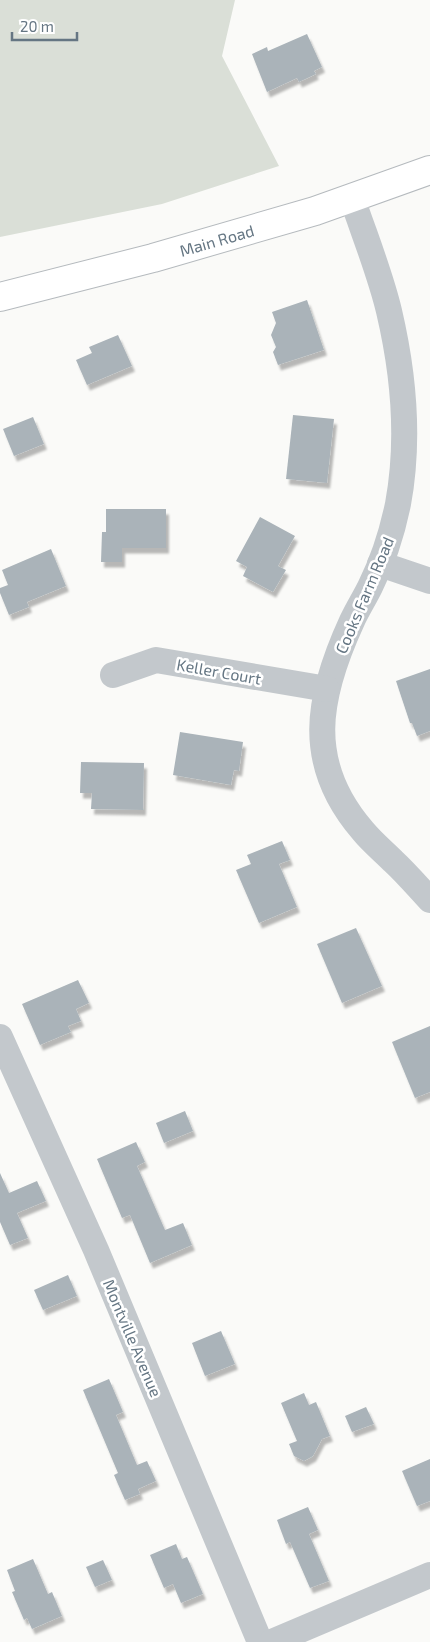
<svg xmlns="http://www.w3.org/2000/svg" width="430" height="1642" font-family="'Exo 2',sans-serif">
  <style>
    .green { fill: #dadfd7 }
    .building { fill: #aab3b9; filter: url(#shadow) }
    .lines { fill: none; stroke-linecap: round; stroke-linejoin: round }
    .primary-casing { stroke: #b5babe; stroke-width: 30 }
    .street { stroke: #c3c8cc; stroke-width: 26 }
    .primary { stroke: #fff; stroke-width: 28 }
    .labels { text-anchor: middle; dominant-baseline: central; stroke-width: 5; stroke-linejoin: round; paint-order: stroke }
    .street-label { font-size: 16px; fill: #657683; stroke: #fff }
  </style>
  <defs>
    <filter id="shadow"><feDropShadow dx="3" dy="5.5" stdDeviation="1" flood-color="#0004"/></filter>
  </defs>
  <rect width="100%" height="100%" fill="#fafaf8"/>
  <path class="green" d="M0,0H235L222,56L279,166L162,204L0,237Z"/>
  <g class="building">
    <path d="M307,34L322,67L314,71L316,74L299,82L297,78L267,92L252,54L267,47L268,51Z"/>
    <path d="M307,300L324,350L278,365L273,352L276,347L271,335L276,323L272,312Z"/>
    <path d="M118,335L132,366L87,385L76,360L92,353L89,347Z"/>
    <path d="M293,415L334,419L327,483L286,479Z"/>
    <path d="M33,417L44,444L14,456L3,429Z"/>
    <path d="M106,509H166V548H122V562H101L102,532H106Z"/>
    <path d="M260,517L295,536L278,566L286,570L273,592L243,576L247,567L236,561Z"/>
    <path d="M51,549L66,586L27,602L29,607L9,615L0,593V588L8,585L2,570Z"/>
    <path d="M430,669V731L417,736L412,723H410L396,681Z"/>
    <path d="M180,732L243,742L239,771L234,770L231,785L173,775Z"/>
    <path d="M81,762L144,763L143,810L91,809L92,793H80Z"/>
    <path d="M282,841L290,860L279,864L297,907L259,923L236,870L251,864L247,855Z"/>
    <path d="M356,928L382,986L342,1003L317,944Z"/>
    <path d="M78,980L89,1003L76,1009L81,1021L68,1026L71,1032L40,1045L22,1004Z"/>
    <path d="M430,1026V1092L415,1098L392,1042Z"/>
    <path d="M185,1111L193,1131L164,1143L156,1123Z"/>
    <path d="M136,1142L145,1162L137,1166L165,1230L183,1223L192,1245L150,1263L130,1215L122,1218L97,1159Z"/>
    <path d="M0,1173L9,1193L37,1181L46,1201L17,1213L28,1238L10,1245L0,1222Z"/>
    <path d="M68,1275L77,1296L43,1310L34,1290Z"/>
    <path d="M221,1331L235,1364L205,1376L192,1343Z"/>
    <path d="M109,1379L123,1412L116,1415L137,1465L147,1461L156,1481L138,1489L140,1494L125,1500L114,1475L118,1473L83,1390Z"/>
    <path d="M304,1393L309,1405L316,1402L330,1436L322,1439L313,1456L304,1461L294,1456L289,1444L297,1441L281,1403Z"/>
    <path d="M366,1407L374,1424L352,1432L345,1416Z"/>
    <path d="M430,1459V1501L417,1506L402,1471Z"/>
    <path d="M308,1507L318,1530L309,1534L329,1581L310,1588L290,1542L286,1544L277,1520Z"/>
    <path d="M176,1544L182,1559L187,1557L203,1594L181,1603L173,1584L164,1588L150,1555Z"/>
    <path d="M33,1559L48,1594L52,1592L62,1616L32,1629L27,1618L24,1620L12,1592L15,1591L7,1570Z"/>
    <path d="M103,1560L112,1580L95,1587L86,1567Z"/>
  </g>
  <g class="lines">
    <defs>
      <g id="primary">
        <path id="s1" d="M0,297L153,258L315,211L430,170"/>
      </g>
    </defs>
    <use href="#primary" class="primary-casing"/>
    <g class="street">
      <path d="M352,198C364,234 380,273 389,311C404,375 410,439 398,504C392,533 383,561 370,587C364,599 357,610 352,621C317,697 304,763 363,831C372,842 383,851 393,861C406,873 418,887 430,900"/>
      <path d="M380,564L430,581"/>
      <path d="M113,675L156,660L327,689"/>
      <path d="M0,1037L96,1250L260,1642"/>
      <path d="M272,1642L430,1575"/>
    </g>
    <use href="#primary" class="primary"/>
  </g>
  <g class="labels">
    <g class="street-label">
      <text stroke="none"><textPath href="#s1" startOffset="224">Main Road</textPath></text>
      <text transform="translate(364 595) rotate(-67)">Cooks Farm Road</text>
      <text transform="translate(219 671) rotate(10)">Keller Court</text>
      <text transform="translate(133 1338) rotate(67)">Montville Avenue</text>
    </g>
  </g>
  <path d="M12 32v8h65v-8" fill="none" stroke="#657683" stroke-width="2.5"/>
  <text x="20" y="32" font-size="15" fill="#657683" stroke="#ffffff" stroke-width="4" paint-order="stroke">20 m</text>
</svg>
